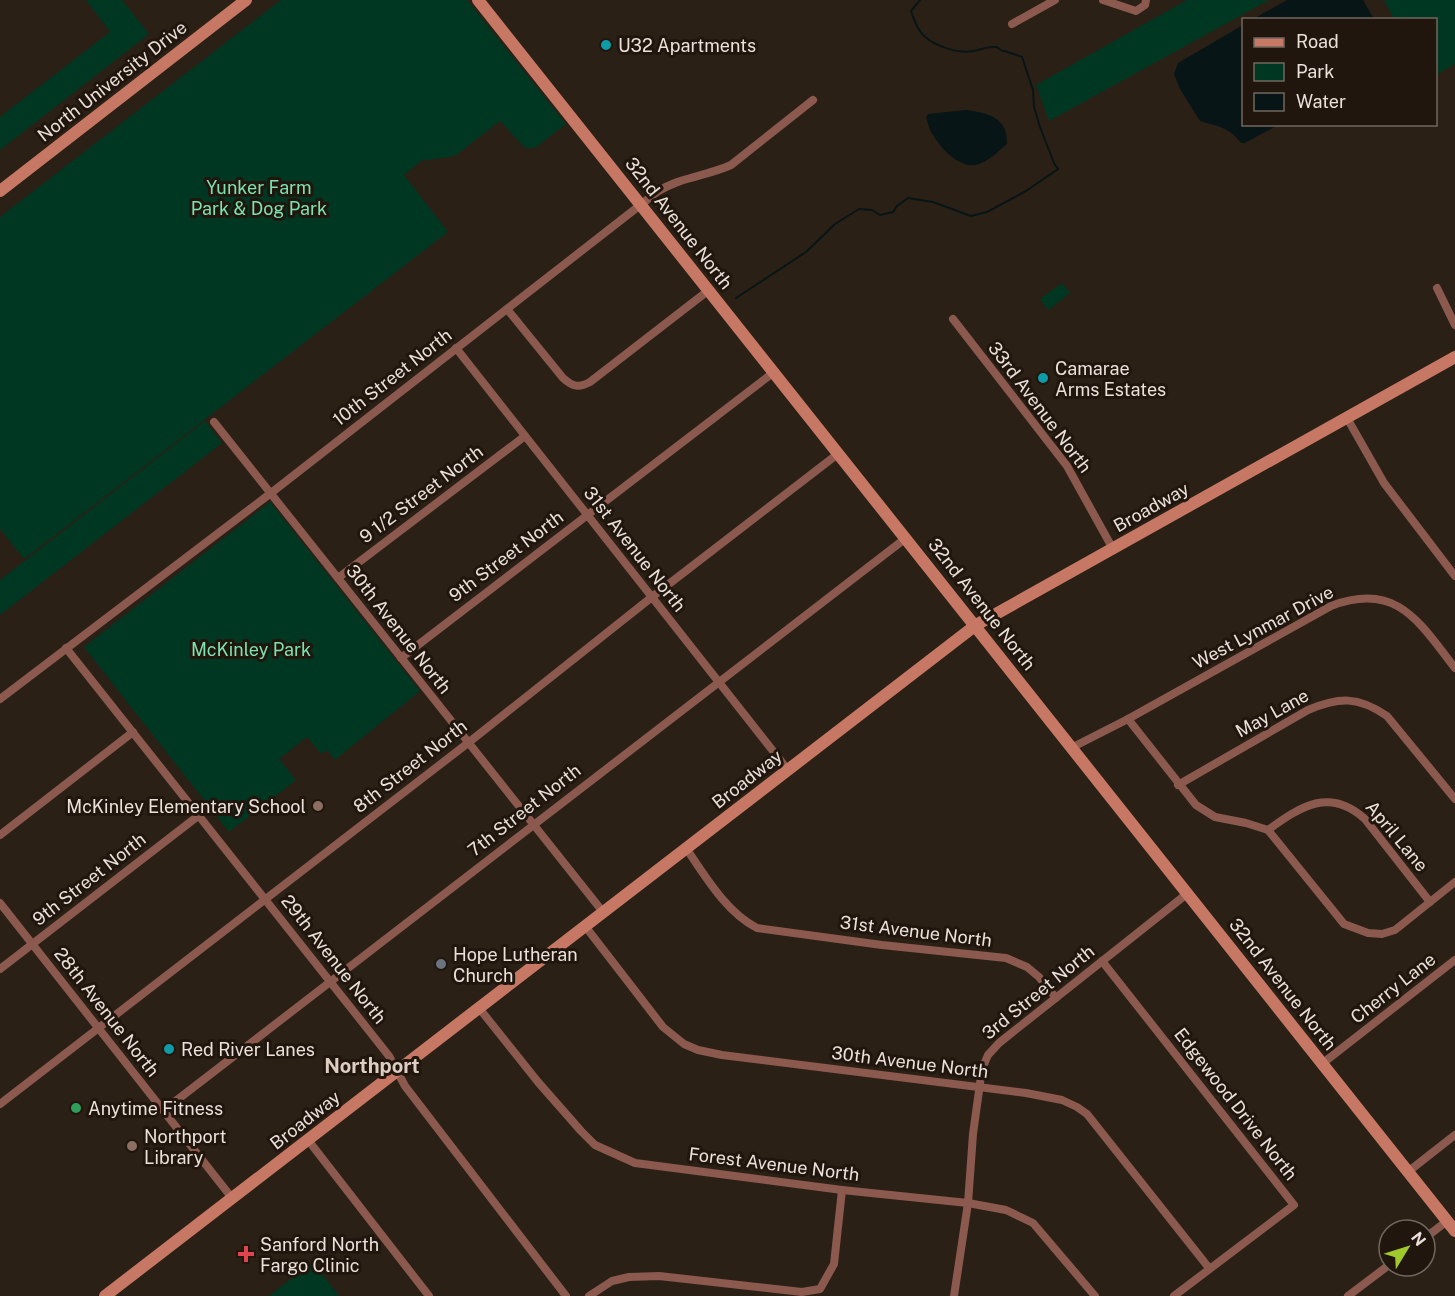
<svg xmlns="http://www.w3.org/2000/svg" width="1455" height="1296" font-family="'Public Sans',sans-serif">
  <style>
    .green { fill: #003722 }
    .water { fill: #081516 }
    .lines { fill: none; stroke-linecap: round; stroke-linejoin: round }
    .stream { stroke: #081516; stroke-width: 2 }
    .street { stroke: #8b594d; stroke-width: 8 }
    .secondary { stroke: #c67864; stroke-width: 12 }
    .culture-dot { fill: #0f9aa8; stroke: #21160d; stroke-width: 2 }
    .education-dot { fill: #8d6e63; stroke: #21160d; stroke-width: 2 }
    .worship-dot { fill: #6b7280; stroke: #21160d; stroke-width: 2 }
    .leisure-dot { fill: #2e9e5b; stroke: #21160d; stroke-width: 2 }
    .health-dot { fill: #e0444e; stroke: #21160d; stroke-width: 2 }
    .labels { text-anchor: middle; dominant-baseline: central; stroke-width: 6; stroke-linejoin: round; paint-order: stroke }
    .poi-label { font-size: 18px; fill: #e9e1da; stroke: #21160d; text-anchor: start }
    .street-label { font-size: 18px; fill: #e9e1da; stroke: #21160d }
    .park-label { font-size: 18px; fill: #7ae3b0; stroke: #21160d }
    .neighbourhood-label { font-size: 20px; font-weight: bold; fill: #decec1; stroke: #21160d }
  </style>
  <rect width="100%" height="100%" fill="#2b2016"/>
  <g class="green">
    <path d="M86,0H122L149,34L0,150V117L110,32Z"/>
    <path d="M281,0H467L566,124L535,148H525L500,121L455,156L421,161L404,175L448,232L24,559L0,529V217Z"/>
    <path d="M1187,0H1269L1049,121L1036,85Z"/>
    <path d="M1384,0H1455V64L1436,75V20L1394,19Z"/>
    <path d="M1062,283L1070,293L1048,310L1040,299Z"/>
    <path d="M205,421L222,443L0,615V580Z"/>
    <path d="M270,502L420,691L335,760L327,750L321,754L307,737L279,759L296,780L229,832L84,647Z"/>
    <path d="M313,1262L339,1296H269Z"/>
  </g>
  <g class="water">
    <path d="M1287,0H1363L1374,19H1253Z"/>
    <path d="M1243,25L1244,124L1278,125L1245,143H1241C1228,126 1218,127 1200,121L1180,89L1174,74L1178,63Z"/>
    <path d="M966,110C988,113 1008,117 1007,144C999,151 990,160 979,164C962,171 941,149 933,135C929,130 928,123 926,117L928,114Z"/>
  </g>
  <g class="lines">
    <path class="stream" d="M736,298L806,252L835,224L859,209L872,210L880,215L893,212L897,206L908,198L933,202L971,216L987,212L1026,191L1058,169L1054,163L1040,127L1034,107L1033,90L1022,57C1015,54 1010,53 1004,51C1001,51 999,48 996,47C987,46 981,50 973,51C958,54 935,46 924,36C917,30 914,19 911,11L920,0"/>
    <g class="street">
      <path d="M1103,0L1136,11L1145,5L1146,0"/>
      <path d="M1012,24L1055,0"/>
      <path d="M1437,288L1455,325"/>
      <path d="M507,309L563,378C573,387 579,388 590,382L709,290"/>
      <path d="M953,319L1067,466L1113,549"/>
      <path d="M456,348L788,770"/>
      <path d="M1347,418L1384,483L1455,576"/>
      <path d="M214,422L603,912"/>
      <path d="M338,578L525,436"/>
      <path d="M66,648L389,1056L405,1086L566,1296"/>
      <path d="M401,658L774,372"/>
      <path d="M0,699L271,493L657,192C680,177 707,176 731,165L813,100"/>
      <path d="M1128,719L1196,805L1215,817L1246,823L1268,830L1344,924L1368,933L1382,934L1395,930L1455,882"/>
      <path d="M1073,747L1128,719L1331,606C1397,581 1419,622 1455,668"/>
      <path d="M1178,785L1308,710C1339,697 1358,696 1387,716L1455,799"/>
      <path d="M1268,830C1301,806 1330,787 1365,819L1430,902"/>
      <path d="M0,835L133,732"/>
      <path d="M686,848C705,876 726,912 757,928L882,945L1006,958L1027,967L1039,977L1056,998"/>
      <path d="M0,903L232,1198"/>
      <path d="M585,926L663,1027L684,1044L698,1050L722,1055L1026,1093L1062,1100L1077,1107L1087,1114L1209,1268"/>
      <path d="M1102,961L1294,1205L1174,1296"/>
      <path d="M0,969L198,816"/>
      <path d="M479,1008L538,1082L581,1131L595,1145L635,1163L842,1190L968,1203L1006,1210L1033,1223L1095,1296"/>
      <path d="M1323,1063L1455,960"/>
      <path d="M0,1104L468,743L652,597L839,453"/>
      <path d="M164,1110L906,538"/>
      <path d="M308,1140L429,1296"/>
      <path d="M1409,1171L1455,1135"/>
      <path d="M1425,1238L1447,1221"/>
      <path d="M589,1296L612,1281L629,1277L659,1276L802,1292L820,1289L834,1264L842,1190"/>
      <path d="M954,1296L968,1203L973,1134L982,1069L988,1055L999,1043L1188,893"/>
      <path d="M1348,1296L1389,1265"/>
    </g>
    <g class="secondary">
      <path d="M478,0L1455,1231"/>
      <path d="M0,191L246,0"/>
      <path d="M105,1296L976,625L1455,357"/>
    </g>
  </g>
  <g class="culture-dot">
    <circle cx="606" cy="45" r="6"/>
    <circle cx="1043" cy="378" r="6"/>
    <circle cx="169" cy="1049" r="6"/>
  </g>
  <g class="education-dot">
    <circle cx="318" cy="806" r="6"/>
    <circle cx="132" cy="1146" r="6"/>
  </g>
  <circle class="worship-dot" cx="441" cy="964" r="6"/>
  <circle class="leisure-dot" cx="76" cy="1108" r="6"/>
  <path class="health-dot" d="M243 1245h6v6h6v6h-6v6h-6v-6h-6v-6h6z"/>
  <g class="labels">
    <g class="poi-label">
      <text x="618" y="45">U32 Apartments</text>
      <text x="1055" y="368">Camarae<tspan x="1055" dy="21">Arms Estates</tspan></text>
      <text x="306" y="806" text-anchor="end">McKinley Elementary School</text>
      <text x="453" y="954">Hope Lutheran<tspan x="453" dy="21">Church</tspan></text>
      <text x="181" y="1049">Red River Lanes</text>
      <text x="88" y="1108">Anytime Fitness</text>
      <text x="144" y="1136">Northport<tspan x="144" dy="21">Library</tspan></text>
      <text x="260" y="1244">Sanford North<tspan x="260" dy="21">Fargo Clinic</tspan></text>
    </g>
    <g class="street-label">
      <text transform="translate(112 81) rotate(-38)">North University Drive</text>
      <text transform="translate(679 223) rotate(52)">32nd Avenue North</text>
      <text transform="translate(392 377) rotate(-38)">10th Street North</text>
      <text transform="translate(1040 407) rotate(53)">33rd Avenue North</text>
      <text transform="translate(421 494) rotate(-37)">9 1/2 Street North</text>
      <text transform="translate(1151 507) rotate(-29)">Broadway</text>
      <text transform="translate(635 549) rotate(52)">31st Avenue North</text>
      <text transform="translate(506 556) rotate(-37)">9th Street North</text>
      <text transform="translate(982 604) rotate(52)">32nd Avenue North</text>
      <text transform="translate(1263 627) rotate(-28)">West Lynmar Drive</text>
      <text transform="translate(399 629) rotate(52)">30th Avenue North</text>
      <text transform="translate(1272 713) rotate(-29)">May Lane</text>
      <text transform="translate(410 766) rotate(-38)">8th Street North</text>
      <text transform="translate(747 779) rotate(-38)">Broadway</text>
      <text transform="translate(524 810) rotate(-38)">7th Street North</text>
      <text transform="translate(1397 836) rotate(50)">April Lane</text>
      <text transform="translate(89 879) rotate(-38)">9th Street North</text>
      <text transform="translate(916 931) rotate(7)">31st Avenue North</text>
      <text transform="translate(334 959) rotate(52)">29th Avenue North</text>
      <text transform="translate(1283 984) rotate(52)">32nd Avenue North</text>
      <text transform="translate(1393 988) rotate(-38)">Cherry Lane</text>
      <text transform="translate(1038 992) rotate(-39)">3rd Street North</text>
      <text transform="translate(107 1012) rotate(52)">28th Avenue North</text>
      <text transform="translate(910 1062) rotate(7)">30th Avenue North</text>
      <text transform="translate(1236 1104) rotate(52)">Edgewood Drive North</text>
      <text transform="translate(305 1120) rotate(-38)">Broadway</text>
      <text transform="translate(774 1164) rotate(7)">Forest Avenue North</text>
    </g>
    <g class="park-label">
      <text x="259" y="187">Yunker Farm<tspan x="259" dy="21">Park &amp; Dog Park</tspan></text>
      <text x="251" y="649">McKinley Park</text>
    </g>
    <g class="neighbourhood-label">
      <text x="372" y="1066">Northport</text>
    </g>
  </g>
  <rect x="1242" y="18" width="195" height="108" fill="#21160d" stroke="#71675f" stroke-width="1.5"/>
  <rect x="1254" y="38" width="30" height="9" fill="#c67864" stroke="#71675f" stroke-width="1.5"/>
  <text x="1296" y="48" font-size="18" fill="#e9e1da">Road</text>
  <rect x="1254" y="63" width="30" height="18" fill="#003722" stroke="#71675f" stroke-width="1.5"/>
  <text x="1296" y="78" font-size="18" fill="#e9e1da">Park</text>
  <rect x="1254" y="93" width="30" height="18" fill="#081516" stroke="#71675f" stroke-width="1.5"/>
  <text x="1296" y="108" font-size="18" fill="#e9e1da">Water</text>
  <g transform="translate(1407 1248) rotate(52)"><circle r="28" fill="#21160d" stroke="#71675f" stroke-width="1.5"/>
  <path d="M0-4.5L10 22L0 15L-10 22Z" fill="#a0c92b"/>
  <text y="-9" font-size="16" font-weight="bold" text-anchor="middle" fill="#e9e1da">N</text>
  </g>
</svg>
